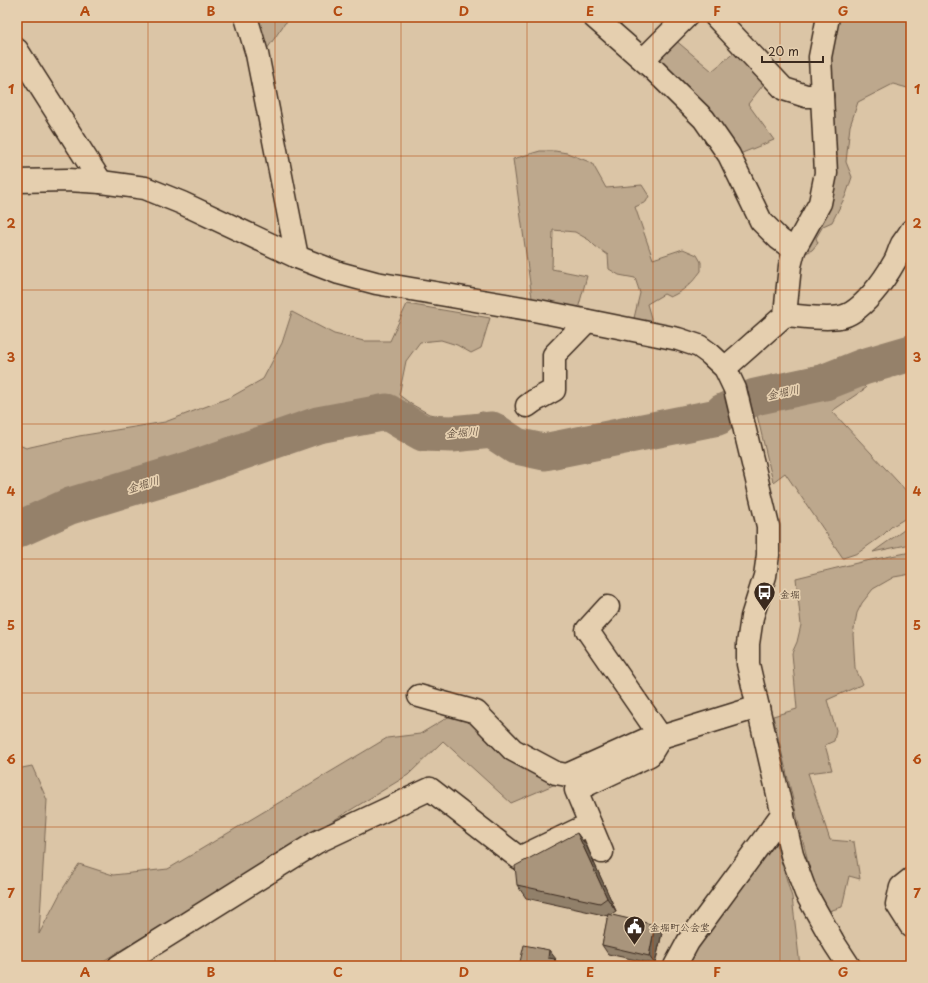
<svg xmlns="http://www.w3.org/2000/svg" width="928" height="983" font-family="'Playpen Sans','Klee One',sans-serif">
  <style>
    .green { fill: #bda88d; stroke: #7c6956 }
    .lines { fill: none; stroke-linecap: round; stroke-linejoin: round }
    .river { stroke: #95816b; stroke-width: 37 }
    .street-casing { stroke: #3b2a1e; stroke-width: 25 }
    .secondary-casing { stroke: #3b2a1e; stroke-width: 25 }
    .street { stroke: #e5cfaf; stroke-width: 22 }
    .secondary { stroke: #e5cfaf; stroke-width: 22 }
    .wall { fill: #91806b; stroke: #3b2a1e }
    .shaded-wall { fill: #766857; stroke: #3b2a1e }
    .building { fill: #a9957c; stroke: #3b2a1e }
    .grid { fill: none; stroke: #b44b11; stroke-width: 1; stroke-opacity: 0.55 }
    .labels { text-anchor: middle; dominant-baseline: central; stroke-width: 3.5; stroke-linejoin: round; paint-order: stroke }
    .poi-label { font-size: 10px; fill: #3b2a1e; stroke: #e5cfaf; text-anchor: start }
    .water-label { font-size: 11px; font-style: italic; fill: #4d3b2d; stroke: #e5cfaf }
    .neatline { fill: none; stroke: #b44b11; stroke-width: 1.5 }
    .grid-label { font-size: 13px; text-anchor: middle; font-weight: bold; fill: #b44b11 }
  </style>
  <rect width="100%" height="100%" fill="#dbc5a6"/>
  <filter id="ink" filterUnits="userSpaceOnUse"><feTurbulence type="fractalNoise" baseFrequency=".025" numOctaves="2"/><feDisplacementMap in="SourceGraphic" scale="8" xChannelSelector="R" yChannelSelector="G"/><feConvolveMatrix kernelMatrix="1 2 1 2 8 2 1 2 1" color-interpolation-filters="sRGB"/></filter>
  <g filter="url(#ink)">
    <g class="green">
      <path d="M252,17H294L285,23L265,52Z"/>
      <path d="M834,17H883L886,18L911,17V89L893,84L858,102L850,126L846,162L852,177L846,195L832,222L823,226L816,238L818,243L812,250L804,254L826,208L827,54Z"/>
      <path d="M674,39L712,71L736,51L767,80L748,104L774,140L735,156L655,56Z"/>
      <path d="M540,151H555L567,153L592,163L606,188L642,185L649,196L646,202L635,207L653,259L683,249L697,255L701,262V271C692,283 684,291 670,297L664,294L647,304L651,318V323L642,322L634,318L640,293L635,278L619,275L609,269L608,255L595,246L589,240L575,232L553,230L552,269L587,276L578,309L532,298L513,159Z"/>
      <path d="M407,304L490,318L481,348L471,353L457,345L441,340L420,342L406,361L399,395L411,404L429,414L459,419L482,412L496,414L497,421L493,426L425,429L411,420L385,406L315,420L196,462L66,500L17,522V444L26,448L79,436L165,422L231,397L263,379L282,343L292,312L334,334L364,341H390Z"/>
      <path d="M854,376L866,388L832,411L911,496V515L891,527L883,535L858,553L843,558L785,473L773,482L756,411L782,396L825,388Z"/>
      <path d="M911,525V544L873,552Z"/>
      <path d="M911,552V574L894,577L873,589L862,603L857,613L853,634L855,668L863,684L827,700L836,730L834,741L825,745L832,770L808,773L830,840L854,842L860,879L849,876L842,907L829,911L817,889L810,871L773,716L797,709L792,653L797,642L801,625L796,578L861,562Z"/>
      <path d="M450,716L473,720L558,783L511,803L443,741L408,775L95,966H17V769L32,766L47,800L39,934L62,890L79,864L113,875L168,869L387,738L420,734Z"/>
      <path d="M774,838L792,897L800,966H690L693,942Z"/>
    </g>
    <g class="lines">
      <path class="river" d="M17,530L70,506L198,467L318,425L387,412L407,424L423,433L452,434L492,430L516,446L544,452L718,417L723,412L755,397L825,382L863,367L911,353"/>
      <defs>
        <g id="street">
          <path d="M246,17L257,54L297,257"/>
          <path d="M594,17L650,66"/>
          <path d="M686,17L649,54C646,58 648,62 650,66L704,119L729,155L761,221L779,239L794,250"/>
          <path d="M716,17L784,89L806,96H822"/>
          <path d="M17,50L101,182"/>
          <path d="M785,315C801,316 824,320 840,317C861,314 885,279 895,261C898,256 899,250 902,244C905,240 908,236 911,231"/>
          <path d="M725,368L785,315L790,266L794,250L820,203L826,173L820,57L828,17"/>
          <path d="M527,406L534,401L554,390V355L587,321"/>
          <path d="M419,696L476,712L513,750L556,773L567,775L645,740L661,737L758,707"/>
          <path d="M602,852L576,790L650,755L661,737L587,630L608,607"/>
          <path d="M911,879L901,887L897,904L911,926"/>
          <path d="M119,966L317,842L430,789L519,858L590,824"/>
          <path d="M675,966L688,942L783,813"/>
        </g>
        <path id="secondary" d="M17,181L68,180L101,182L145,188L182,203L297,257L339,273L376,283L534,310L678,339L699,346L710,354L725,368L735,389L768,526V555L765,576L752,617L748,644V664L792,855L806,893L834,943L849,966"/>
      </defs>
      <use href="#street" class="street-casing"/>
      <use href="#secondary" class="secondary-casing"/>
      <use href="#street" class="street"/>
      <use href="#secondary" class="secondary"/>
    </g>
    <path class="wall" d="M586,845L616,911L610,915L655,925L662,933L655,964L608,954L602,945L608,916L526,898L517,885Z"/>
    <g class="shaded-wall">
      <path d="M577,833L586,845L616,911L607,898Z"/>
      <path d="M655,925L662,933L655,964L649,956Z"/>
      <path d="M549,950L556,959L555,960L560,966H553L548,958Z"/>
    </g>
    <g class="building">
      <path d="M577,833L607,898L600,903L517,885L515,866Z"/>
      <path d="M608,914L655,925L649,956L602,945Z"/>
      <path d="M524,945L549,950L548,958L555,959L553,966H519Z"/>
    </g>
  </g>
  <path class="grid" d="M148,17V966M275,17V966M401,17V966M527,17V966M653,17V966M780,17V966M17,156H911M17,290H911M17,424H911M17,559H911M17,693H911M17,827H911"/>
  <defs>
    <symbol id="bus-pin" viewBox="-11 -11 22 30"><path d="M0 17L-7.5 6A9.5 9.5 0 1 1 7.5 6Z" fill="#3b2a1e" stroke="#e5cfaf"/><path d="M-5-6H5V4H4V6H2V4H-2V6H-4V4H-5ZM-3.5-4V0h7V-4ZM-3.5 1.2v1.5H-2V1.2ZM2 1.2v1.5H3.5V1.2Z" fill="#fff"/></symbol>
    <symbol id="civic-pin" viewBox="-11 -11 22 30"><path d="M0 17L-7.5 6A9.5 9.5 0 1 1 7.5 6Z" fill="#3b2a1e" stroke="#e5cfaf"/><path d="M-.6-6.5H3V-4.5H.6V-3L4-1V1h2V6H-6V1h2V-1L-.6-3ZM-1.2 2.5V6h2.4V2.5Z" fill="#fff"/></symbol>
  </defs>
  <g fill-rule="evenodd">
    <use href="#bus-pin" x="752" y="580" width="25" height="34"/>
    <use href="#civic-pin" x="622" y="914" width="25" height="34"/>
  </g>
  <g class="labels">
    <g class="poi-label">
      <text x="780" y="593">金堀</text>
      <text x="650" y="926">金堀町公会堂</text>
    </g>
    <g class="water-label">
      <text transform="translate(783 392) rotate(-12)">金堀川</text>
      <text transform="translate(462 432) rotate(-4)">金堀川</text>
      <text transform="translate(143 484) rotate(-17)">金堀川</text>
    </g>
  </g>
  <rect width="928" height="983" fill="none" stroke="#e5cfaf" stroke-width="44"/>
  <path d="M762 56v6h61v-6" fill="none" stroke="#3b2a1e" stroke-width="2"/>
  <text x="768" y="56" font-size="12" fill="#3b2a1e" stroke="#e5cfaf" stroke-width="3" paint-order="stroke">20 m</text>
  <rect x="22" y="22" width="884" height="939" class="neatline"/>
  <g class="grid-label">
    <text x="85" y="16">A</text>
    <text x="211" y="16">B</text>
    <text x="338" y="16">C</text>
    <text x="464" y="16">D</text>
    <text x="590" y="16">E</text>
    <text x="717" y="16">F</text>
    <text x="843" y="16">G</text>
    <text x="11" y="94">1</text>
    <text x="917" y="94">1</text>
    <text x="11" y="228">2</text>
    <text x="917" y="228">2</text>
    <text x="11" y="362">3</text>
    <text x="917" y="362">3</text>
    <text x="11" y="496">4</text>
    <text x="917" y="496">4</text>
    <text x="11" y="630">5</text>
    <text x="917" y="630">5</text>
    <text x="11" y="764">6</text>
    <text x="917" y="764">6</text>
    <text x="11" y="898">7</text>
    <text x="917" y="898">7</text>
    <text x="85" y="977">A</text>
    <text x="211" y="977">B</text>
    <text x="338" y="977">C</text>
    <text x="464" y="977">D</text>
    <text x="590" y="977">E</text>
    <text x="717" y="977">F</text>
    <text x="843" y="977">G</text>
  </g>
</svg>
